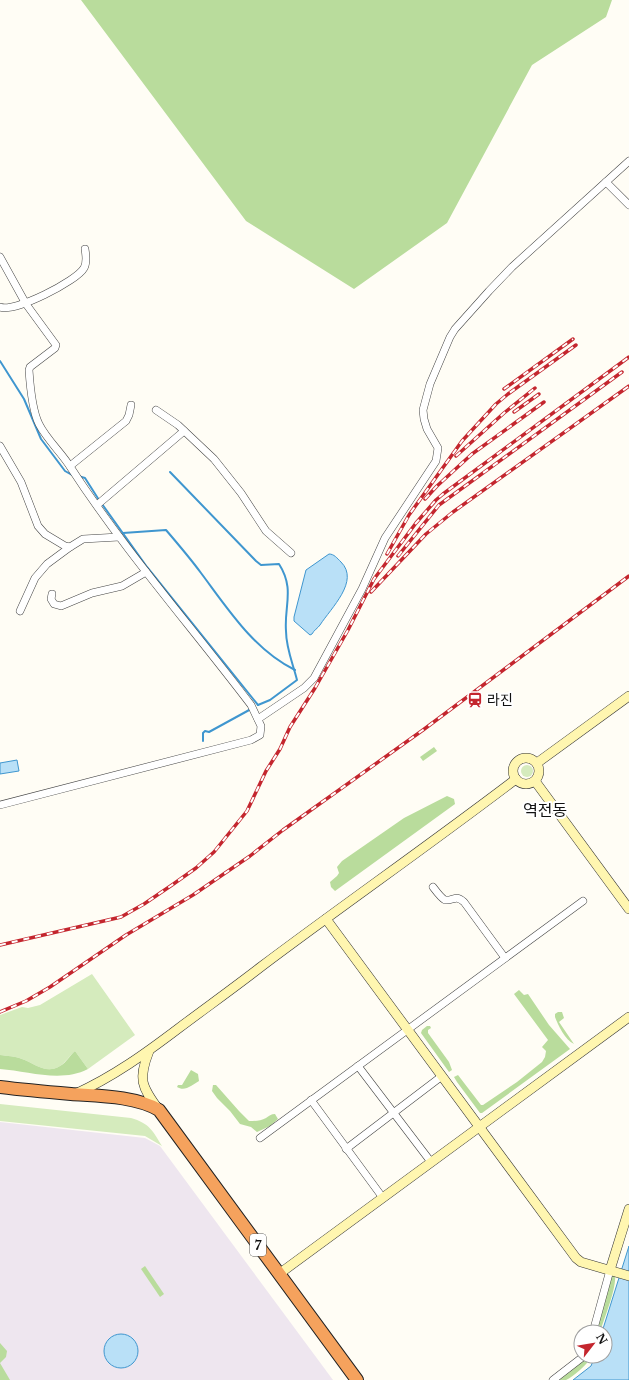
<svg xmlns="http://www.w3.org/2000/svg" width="629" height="1380" font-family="'Libre Baskerville','Noto Sans KR',serif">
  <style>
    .industrial { fill: #eee6ef }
    .green { fill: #d5ebbd }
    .forest { fill: #b9dc9c }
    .water { fill: #b9e0f7; stroke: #3f96cf }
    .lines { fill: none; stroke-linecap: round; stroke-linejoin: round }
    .stream { stroke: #3f96cf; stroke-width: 2 }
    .street-casing { stroke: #444; stroke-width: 8 }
    .secondary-casing { stroke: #333; stroke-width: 10 }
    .highway-casing { stroke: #222; stroke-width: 14 }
    .street { stroke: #fff; stroke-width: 7 }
    .secondary { stroke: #fff6b0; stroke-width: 9 }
    .highway { stroke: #f5a25d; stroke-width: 12 }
    .rail-casing { stroke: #c4262e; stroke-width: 3.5 }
    .rail { stroke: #fff; stroke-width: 2; stroke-dasharray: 6; stroke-linecap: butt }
    .labels { text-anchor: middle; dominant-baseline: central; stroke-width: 4; stroke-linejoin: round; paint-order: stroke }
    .shield { fill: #fff; stroke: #585858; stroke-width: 1 }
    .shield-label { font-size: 13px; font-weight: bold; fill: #111 }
    .poi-label { font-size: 14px; fill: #111; stroke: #fff; text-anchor: start }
    .quarter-label { font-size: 16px; fill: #111; stroke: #fff }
  </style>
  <rect width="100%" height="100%" fill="#fffdf5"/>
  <path class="industrial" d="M0,1122L145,1138L160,1146L333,1380H0Z"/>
  <g class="green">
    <circle cx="527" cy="771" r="6"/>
    <path d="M92,974L135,1035L88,1069L75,1051C69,1056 66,1062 60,1066C46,1075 34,1063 22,1059C15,1056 7,1056 0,1055V1015L22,1007L28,1008L40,1005Z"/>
    <path d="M0,1104L131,1118C149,1123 153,1131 162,1146L145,1136L0,1121Z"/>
  </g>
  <g class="forest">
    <path d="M81,0H612L606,17L532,65L447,223L354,289L246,221Z"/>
    <path d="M434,747L437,751L423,761L420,757Z"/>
    <path d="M447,796L454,799L455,804L335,891L331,887L330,882L337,876L339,873L337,867L342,861L404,818Z"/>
    <path d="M519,990L524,995L528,994L549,1025L570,1049L482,1113H480L457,1082L454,1077L458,1075L481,1105H483L517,1082L542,1062L545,1057L546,1051L542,1047L548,1040L514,994Z"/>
    <path d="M558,1012H562L564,1018L559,1022L574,1044C565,1040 558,1025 555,1017V1014Z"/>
    <path d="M427,1026H430L431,1028L428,1030V1033L449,1062L452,1070L449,1072L421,1033L422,1030Z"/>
    <path d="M75,1051L88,1069C61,1083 28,1071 0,1069V1055C7,1056 15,1056 22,1059C34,1063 46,1075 60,1066C67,1062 69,1056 75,1051Z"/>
    <path d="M191,1070L198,1074L199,1081C192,1085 185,1092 177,1087L178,1085H182Z"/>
    <path d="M213,1085H216L239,1111L249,1121C254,1121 261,1121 266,1118C269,1116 271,1114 275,1114L278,1119L270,1126L257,1132L251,1127L240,1124L230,1111L217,1098L212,1091Z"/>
    <path d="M145,1266L164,1294L160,1297L141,1269Z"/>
    <path d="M613,1275H615C617,1287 604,1319 600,1332H596L611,1278Z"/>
    <path d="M0,1343L7,1351L6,1357L0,1363L10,1380H0Z"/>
    <path d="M588,1356H592C588,1364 574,1376 566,1380C564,1380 560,1380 557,1380Z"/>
  </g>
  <g class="water">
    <path d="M329,554C334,554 337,558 341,562C360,581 331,608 320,625C318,628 314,630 312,634L310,635L294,621V617L306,570Z"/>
    <path d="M17,760L19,771L0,774V763Z"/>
    <path d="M629,1246V1380H573L591,1366L595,1356H605V1332H602Z"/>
    <circle cx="121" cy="1351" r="17"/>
  </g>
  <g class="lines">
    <g class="stream">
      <path d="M0,361L24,399L41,439L65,471L72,475"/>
      <path d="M170,472L256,561L261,565L279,564C295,589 284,606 286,631C286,648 293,664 297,680L270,700L258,705"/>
      <path d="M78,476L85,478L99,500"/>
      <path d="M102,504L147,567L258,705"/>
      <path d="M123,533L166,530C178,544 190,558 201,573C228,609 254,650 295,670"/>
      <path d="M203,741V733L205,731L209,732L251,709"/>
    </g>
    <defs>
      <g id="street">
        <path d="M606,182L629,205"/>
        <path d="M0,257L26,304L56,345L55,348L30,367L29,370C30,385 33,412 39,424C47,440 62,453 71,468C125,551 191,626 251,705L261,726L260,735L251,740L0,805"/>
        <path d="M0,307C14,313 77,281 84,268C87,263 86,255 85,249"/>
        <path d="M156,410L178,425L214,459L241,493L266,531L291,553"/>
        <path d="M0,446L21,482L38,526L45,534L65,546L70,547L83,539L119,537"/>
        <path d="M70,466L126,421L129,415L131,405"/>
        <path d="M97,505L184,431"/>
        <path d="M52,594L51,599L54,604L61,606L92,593L122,586L146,572"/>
        <path d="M20,611L35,578L47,564L70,547"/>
        <path d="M258,719L304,688L314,678L362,589L385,538L436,461L438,448L427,429L424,419L423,410L430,384L450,337L455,329L489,291L512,267L629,161"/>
        <path d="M433,887C436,891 441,898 445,900C454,901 455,894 464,902L505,958"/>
        <path d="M358,1066L431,1162"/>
        <path d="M311,1100L383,1198"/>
        <path d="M260,1138L583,901"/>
        <path d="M346,1149L442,1076"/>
        <path d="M593,1332L610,1270"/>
        <path d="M553,1380L584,1356"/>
      </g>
      <g id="secondary">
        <circle cx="526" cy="771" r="13"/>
        <path d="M537,763L629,696"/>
        <path d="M535,781L629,909"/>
        <path d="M326,919L576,1258L581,1262L629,1276"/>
        <path d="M149,1051C138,1079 141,1086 159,1110"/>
        <path d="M75,1094C113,1077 146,1053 179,1028C207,1007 235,987 262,966C346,903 432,843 516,779"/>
        <path d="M610,1270L629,1209"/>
        <path d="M279,1274L629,1017"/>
      </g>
      <path id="highway" d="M0,1087C24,1090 47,1092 71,1094C99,1096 135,1096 159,1110L357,1380"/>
    </defs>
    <use href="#street" class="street-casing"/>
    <use href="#secondary" class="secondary-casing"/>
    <use href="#highway" class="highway-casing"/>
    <use href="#street" class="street"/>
    <use href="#secondary" class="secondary"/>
    <use href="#highway" class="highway"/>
    <defs>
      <g id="rail">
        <path d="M504,389L573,339"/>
        <path d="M514,412L539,394"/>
        <path d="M456,456L504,413L535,388"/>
        <path d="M425,499L437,486L472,454L544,402"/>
        <path d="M387,554L409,515L462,441L496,404L508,394L576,345"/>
        <path d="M398,556L439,505L622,372"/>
        <path d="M371,592L426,534L453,512L629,386"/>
        <path d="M0,945L121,917L144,904L172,885L196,868L214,852L247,811L266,771L280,749L290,727L315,688L348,630L374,579L416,523L436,500L443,494L629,357"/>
        <path d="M0,1012L26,1001L50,987L126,935L193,895L250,856L283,830L423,730L629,576"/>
      </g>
    </defs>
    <use href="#rail" class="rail-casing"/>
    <use href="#rail" class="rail"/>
  </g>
  <defs>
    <symbol id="station-bare" viewBox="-9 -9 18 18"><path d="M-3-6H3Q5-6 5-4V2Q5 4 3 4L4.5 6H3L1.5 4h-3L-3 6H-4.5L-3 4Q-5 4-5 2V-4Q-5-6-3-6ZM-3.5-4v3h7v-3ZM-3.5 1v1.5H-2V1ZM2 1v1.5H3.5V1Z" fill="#c4262e" stroke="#fff" stroke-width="2.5" paint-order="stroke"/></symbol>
  </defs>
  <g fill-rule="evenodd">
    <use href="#station-bare" x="464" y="689" width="22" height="22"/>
  </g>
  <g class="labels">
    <rect class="shield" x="250" y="1234" width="16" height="22" rx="3"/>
    <g class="shield-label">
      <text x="258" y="1245">7</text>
    </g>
    <g class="poi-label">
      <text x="487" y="700">라진</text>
    </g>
    <g class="quarter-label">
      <text x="545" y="810">역전동</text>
    </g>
  </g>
  <g transform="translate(593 1344) rotate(59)"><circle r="19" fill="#ffffff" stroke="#a0a0a0"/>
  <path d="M0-3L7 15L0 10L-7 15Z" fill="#c4262e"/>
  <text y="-6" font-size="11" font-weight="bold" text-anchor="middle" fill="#111111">N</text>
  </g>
</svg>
